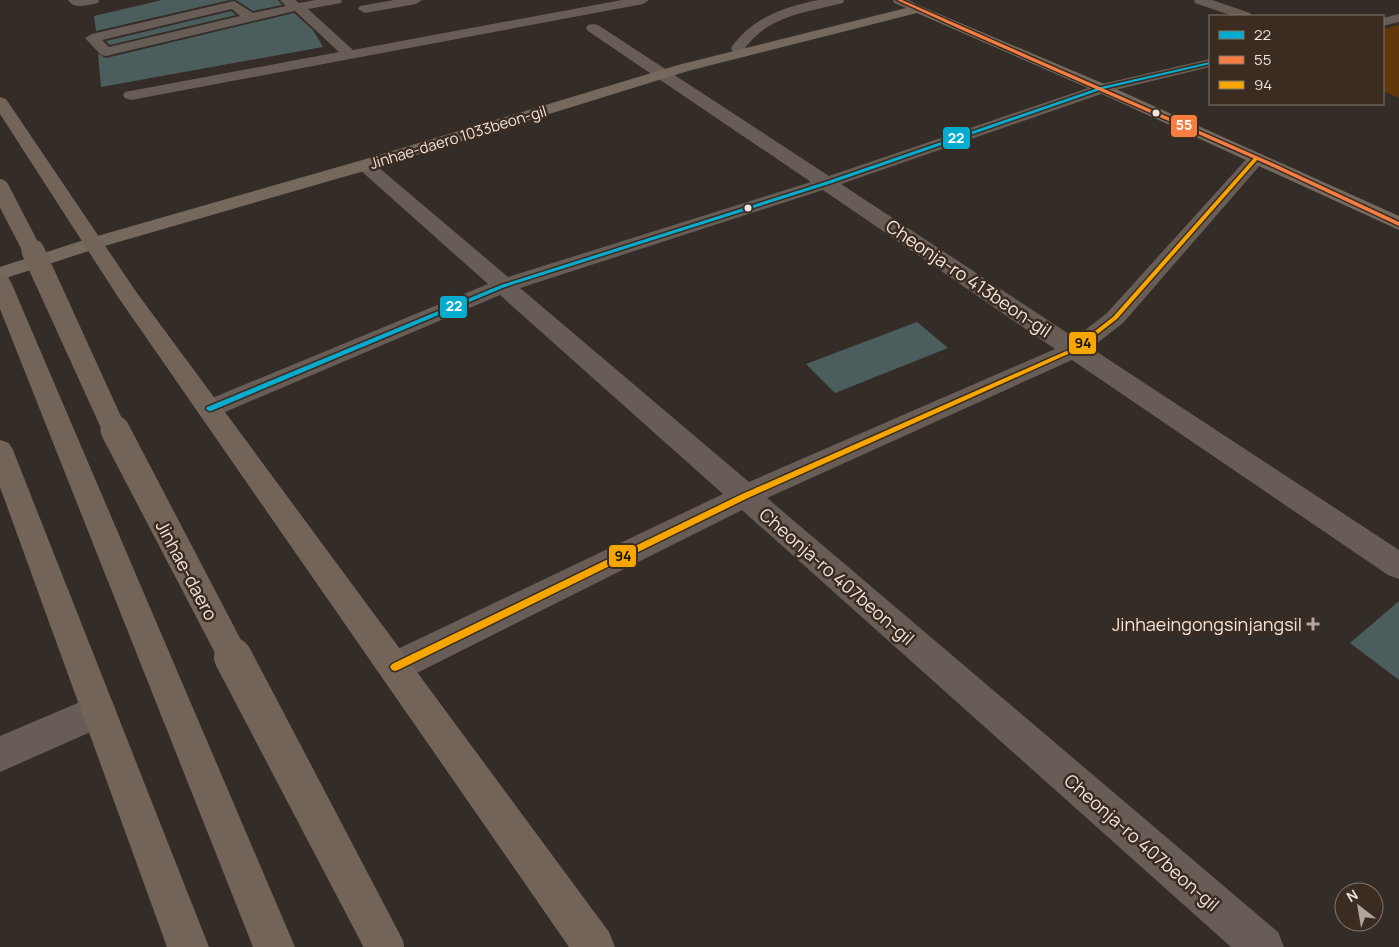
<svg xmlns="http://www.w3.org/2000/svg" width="1399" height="947" font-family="Manrope,sans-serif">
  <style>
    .green { fill: #63370c }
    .building { fill: #4c5d5d }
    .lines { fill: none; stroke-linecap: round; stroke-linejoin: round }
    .minor { fill: #685d56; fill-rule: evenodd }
    .tertiary { fill: #685d56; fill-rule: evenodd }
    .secondary { fill: #75685d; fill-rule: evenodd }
    .trunk { fill: #726458; fill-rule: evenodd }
    .trunk-bridge-far3 { stroke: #726458; stroke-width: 18 }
    .trunk-bridge-far2 { stroke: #726458; stroke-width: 23 }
    .trunk-bridge-far1 { stroke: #726458; stroke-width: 29 }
    .trunk-bridge { stroke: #726458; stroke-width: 38 }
    .bus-1-casing { stroke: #3a2c21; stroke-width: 3 }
    .bus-2-casing { stroke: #3a2c21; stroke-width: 3 }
    .bus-3-casing { stroke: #3a2c21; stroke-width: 3 }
    .bus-1 { fill: #06acd0; fill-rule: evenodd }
    .bus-2 { fill: #f77d43; fill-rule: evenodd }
    .bus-3 { fill: #f7a600; fill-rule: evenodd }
    .bus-dot { fill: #efe5de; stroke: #3a2c21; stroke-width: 2 }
    .poi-dot { fill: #aea59e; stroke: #3a2c21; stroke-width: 2 }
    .labels { text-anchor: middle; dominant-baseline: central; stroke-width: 5; stroke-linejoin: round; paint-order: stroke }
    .far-street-label { font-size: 15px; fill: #efe5de; stroke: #3a2c21 }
    .street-label { font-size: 18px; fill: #efe5de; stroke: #3a2c21 }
    .poi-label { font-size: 18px; fill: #efe5de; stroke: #3a2c21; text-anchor: end }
    .line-badge { stroke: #3a2c21; stroke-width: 2 }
    .badge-label { font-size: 14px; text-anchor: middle; font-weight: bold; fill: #fff }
    .pale-badge-label { font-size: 14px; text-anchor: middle; font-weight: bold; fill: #111 }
  </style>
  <rect width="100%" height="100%" fill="#342d27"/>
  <path class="green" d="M1399,25V98L1383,91V29Z"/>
  <g class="building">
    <path d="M162,0H230L96,31L94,16Z"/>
    <path d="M236,0H278L282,5L253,11Z"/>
    <path d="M231,11L236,15L110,45L106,41Z"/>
    <path d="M294,13L313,30L323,47L101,87L98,54L106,58Z"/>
    <path d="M917,322L948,348L835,393L806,364Z"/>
    <path d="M1399,601V680L1350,643Z"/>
  </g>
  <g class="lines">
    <g class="minor">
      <path d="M68,0H99L98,3C86,5 75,10 68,0Z"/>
      <path d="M280,0H295L299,3L315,0H342L341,3L308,9L353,50L622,0H649L643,4L131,100L125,98L123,95L125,92L339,52L295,11L106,56L101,55L85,38L92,34L234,1L253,13L286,6ZM232,9L240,16L109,47L102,40Z"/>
      <path d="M394,0H422L416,4L365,13L358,9L360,6Z"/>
      <path d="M818,0H844L843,3C807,12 768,16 745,48L747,54L745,57H735L731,48C752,18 784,7 818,0Z"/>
      <path d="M1194,0H1212L1250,13L1252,16H1233L1195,3Z"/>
      <path d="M1399,14V22L1383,26V18Z"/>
      <path d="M593,24L598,25L829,176L1097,85L1210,59V67L1107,92L841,184L1075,338L1107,313L1250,155L1256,154L1262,155L1265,159L1262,163L1123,323L1091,348L1399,550V579L1388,575L1072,360L767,498L1278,932L1284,947H1231L742,510L407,678L395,682L383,678L378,667L383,656L723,494L500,295L218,415L209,418L200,415L196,409L200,403L488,284L359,169L356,165L359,161L365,160L371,161L508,277L811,182L588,31L586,28L588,25ZM823,190L1055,349L749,482L520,288Z"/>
      <path d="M99,694L111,699L116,711L111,723L0,772V736Z"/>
    </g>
    <path class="tertiary" d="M893,0H909L925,9L918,13L894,3Z"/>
    <path class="secondary" d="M918,5L1116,89L1399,216V230L1104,95L917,13L688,71L371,169L101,247L0,280V267L87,239L359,161L678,65Z"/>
    <g class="trunk">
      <path d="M0,97L6,99L137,293L609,932L615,947H569L118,297L0,114Z"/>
      <path d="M0,276L8,277L11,282L295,947H253L0,309Z"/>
      <path d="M0,440L9,443L13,450L209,947H167L0,487Z"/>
    </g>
    <path class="trunk-bridge-far3" d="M0,188L33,252"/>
    <path class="trunk-bridge-far2" d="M33,251L115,431"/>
    <path class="trunk-bridge-far1" d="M115,430L234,658"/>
    <path class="trunk-bridge" d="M233,657L385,947"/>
    <defs>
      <path id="bus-1" d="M1210,62V64L1103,89L829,184L505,287L211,411H209L206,409L207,407L501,285L825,182L1101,87Z"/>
      <path id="bus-2" d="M897,0H902L1277,165L1399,222V226L1273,167L960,29Z"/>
      <path id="bus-3" d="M1254,158L1258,159L1117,319L1077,350L748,498L398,670L395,671L392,670L390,667L392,664L742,494L1073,348L1113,317Z"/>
    </defs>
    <use href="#bus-1" class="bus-1-casing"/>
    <use href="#bus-2" class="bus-2-casing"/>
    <use href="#bus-3" class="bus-3-casing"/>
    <use href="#bus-1" class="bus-1"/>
    <use href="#bus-2" class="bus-2"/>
    <use href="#bus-3" class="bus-3"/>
  </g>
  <g class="bus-dot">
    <circle cx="1156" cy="113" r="4.5"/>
    <circle cx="748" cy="208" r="4.5"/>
  </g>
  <path class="poi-dot" d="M1310.5 616.5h5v5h5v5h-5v5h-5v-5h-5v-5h5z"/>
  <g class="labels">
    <g class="far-street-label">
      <text transform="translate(458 137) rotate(-17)">Jinhae-daero 1033beon-gil</text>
    </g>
    <g class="street-label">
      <text transform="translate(969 278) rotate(34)">Cheonja-ro 413beon-gil</text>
      <text transform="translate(187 570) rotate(62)">Jinhae-daero</text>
      <text transform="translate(837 576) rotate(41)">Cheonja-ro 407beon-gil</text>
      <text transform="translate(1142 842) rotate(41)">Cheonja-ro 407beon-gil</text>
    </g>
    <g class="poi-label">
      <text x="1302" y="624">Jinhaeingongsinjangsil</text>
    </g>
  </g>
  <g class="line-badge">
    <rect x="1170" y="114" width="28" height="24" rx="5" fill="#f77d43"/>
    <rect x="942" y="126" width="29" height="24" rx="5" fill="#06acd0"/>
    <rect x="439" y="295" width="29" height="24" rx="5" fill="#06acd0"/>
    <rect x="1068" y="331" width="29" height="24" rx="5" fill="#f7a600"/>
    <rect x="608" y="544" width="29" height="24" rx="5" fill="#f7a600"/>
  </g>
  <g class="badge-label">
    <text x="1184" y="130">55</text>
    <text x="956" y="143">22</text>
    <text x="454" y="311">22</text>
  </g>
  <g class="pale-badge-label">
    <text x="1083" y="348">94</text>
    <text x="623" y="561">94</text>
  </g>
  <rect x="1209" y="15" width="175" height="90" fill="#3a2c21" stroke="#82766d"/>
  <rect x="1219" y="31" width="25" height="8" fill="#06acd0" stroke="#82766d"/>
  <text x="1254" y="40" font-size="15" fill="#efe5de">22</text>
  <rect x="1219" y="56" width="25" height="8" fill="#f77d43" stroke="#82766d"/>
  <text x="1254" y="65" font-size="15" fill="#efe5de">55</text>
  <rect x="1219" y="81" width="25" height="8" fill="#f7a600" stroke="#82766d"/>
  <text x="1254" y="90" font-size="15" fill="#efe5de">94</text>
  <g transform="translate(1359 907) rotate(329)"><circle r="24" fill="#3a2c21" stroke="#82766d"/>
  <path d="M0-4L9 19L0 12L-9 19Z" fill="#aea59e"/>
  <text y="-8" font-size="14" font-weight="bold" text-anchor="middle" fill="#efe5de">N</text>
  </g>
</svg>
